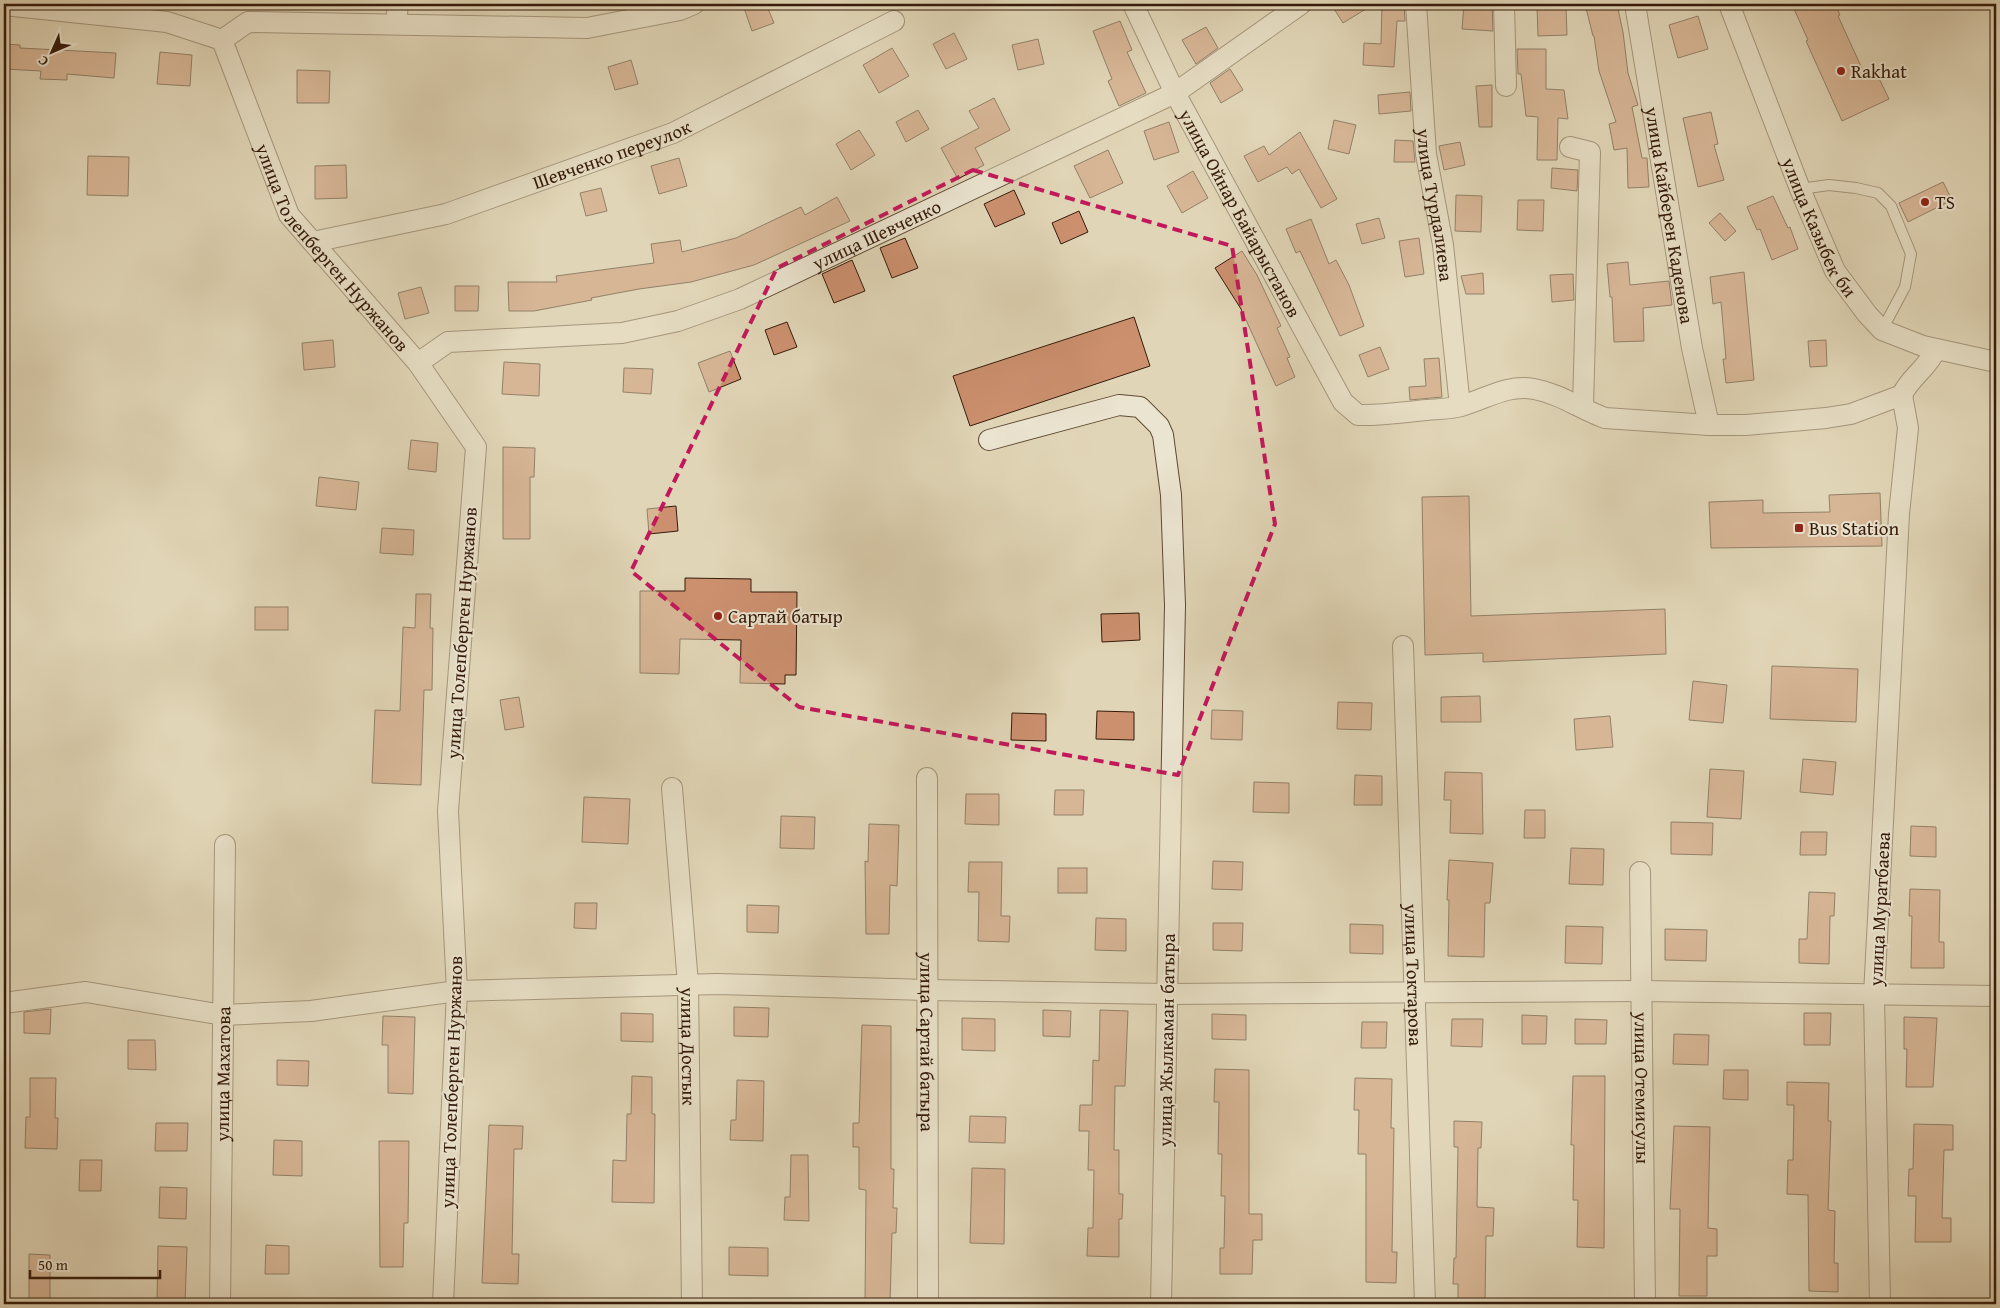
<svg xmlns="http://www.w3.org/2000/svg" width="2000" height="1308" font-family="'Gentium Book Plus',serif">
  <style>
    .building { fill: #cc906f; stroke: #351b0a }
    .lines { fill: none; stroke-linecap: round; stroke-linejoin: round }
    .service-casing { stroke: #604a35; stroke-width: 12 }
    .minor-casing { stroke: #604a35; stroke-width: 22 }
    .service { stroke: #ebe4d0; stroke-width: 10 }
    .minor { stroke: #ebe4d0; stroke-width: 20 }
    .marked { fill: none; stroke: #c2185b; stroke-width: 4; stroke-dasharray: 10 6; stroke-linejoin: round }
    .poi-dot { fill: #8f2418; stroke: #ebe4d0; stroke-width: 2 }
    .labels { text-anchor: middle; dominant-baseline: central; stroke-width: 4; stroke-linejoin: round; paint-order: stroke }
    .poi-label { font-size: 19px; fill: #351b0a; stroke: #ebe4d0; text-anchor: start }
    .street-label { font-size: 19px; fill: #351b0a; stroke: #ebe4d0 }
  </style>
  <rect width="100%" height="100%" fill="#e0d5b6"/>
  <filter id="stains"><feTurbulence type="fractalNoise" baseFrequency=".004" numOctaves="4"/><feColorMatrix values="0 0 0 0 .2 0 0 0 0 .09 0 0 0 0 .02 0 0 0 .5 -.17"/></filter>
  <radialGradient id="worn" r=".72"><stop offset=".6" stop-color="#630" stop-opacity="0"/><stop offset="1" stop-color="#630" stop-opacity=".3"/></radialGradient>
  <g class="building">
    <path d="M756,4H766L774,23L752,31L744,8Z"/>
    <path d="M1331,4H1374L1343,23Z"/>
    <path d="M1382,4H1404L1405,21H1397L1394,67L1363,65L1364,43L1381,44Z"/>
    <path d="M1464,4H1492L1493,31L1462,29Z"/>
    <path d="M1608,4H1617L1623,32L1628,73L1638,105L1632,107L1642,158H1647L1649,187L1628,188L1627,148L1614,150L1609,124L1616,122L1599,71L1594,36H1593L1586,8Z"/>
    <path d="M1806,4H1835L1840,15L1838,16L1864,73L1874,68L1889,99L1842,121L1806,41L1808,40L1794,9Z"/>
    <path d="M1537,6H1566L1567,35L1538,36Z"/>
    <path d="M1698,16L1708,49L1678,58L1669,25Z"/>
    <path d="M1120,21L1132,50L1127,52L1146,93L1119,106L1108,81L1112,79L1093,31Z"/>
    <path d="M1206,27L1218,48L1196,64L1182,40Z"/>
    <path d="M954,33L967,59L946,69L933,44Z"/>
    <path d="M1038,39L1044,64L1018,70L1012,45Z"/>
    <path d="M4,44L20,45V48L116,53L114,78L67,74V80L40,79L41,71L4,69Z"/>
    <path d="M892,48L909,76L879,93L863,65Z"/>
    <path d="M1517,49H1546V89L1564,90L1568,119L1558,118L1557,160H1537L1538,117L1526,116L1521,74H1518Z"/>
    <path d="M160,52L192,55L190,86L157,84Z"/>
    <path d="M631,60L638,84L615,90L608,67Z"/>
    <path d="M1230,69L1243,90L1221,103L1210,83Z"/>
    <path d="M297,70L330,71L329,103H297Z"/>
    <path d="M1492,85V127H1479L1476,86Z"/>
    <path d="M1410,92L1411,111L1379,114L1378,95Z"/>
    <path d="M994,98L1010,130L975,148L984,165L958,179L941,148L979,128L969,111Z"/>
    <path d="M918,110L929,129L906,142L896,122Z"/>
    <path d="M1711,112L1718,144L1714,145L1724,180L1698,187L1683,118Z"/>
    <path d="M1334,120L1356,125L1349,154L1328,149Z"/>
    <path d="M1169,122L1179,152L1154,160L1144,131Z"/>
    <path d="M859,130L875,155L851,170L836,144Z"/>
    <path d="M1300,132L1337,199L1321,208L1299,169L1292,174L1287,167L1258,182L1244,156L1264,146L1269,155Z"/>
    <path d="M1395,140L1413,141L1415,162H1394Z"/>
    <path d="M1460,142L1465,165L1444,170L1439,146Z"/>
    <path d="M1108,150L1123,183L1090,198L1074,166Z"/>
    <path d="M88,156L129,157L128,196L87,195Z"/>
    <path d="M679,158L687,186L659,194L651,166Z"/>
    <path d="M346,165L347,198L315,199V166Z"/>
    <path d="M1552,168L1578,170L1577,191L1551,188Z"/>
    <path d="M1193,171L1208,198L1182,213L1167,186Z"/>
    <path d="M1943,182L1952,200L1908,222L1899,203Z"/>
    <path d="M601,188L607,211L586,216L580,193Z"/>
    <path d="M1014,190L1025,214L995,227L984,204Z"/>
    <path d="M1456,195L1482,196L1481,232L1455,231Z"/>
    <path d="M1773,196L1788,228L1790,227L1798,249L1772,260L1760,229L1757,230L1747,207Z"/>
    <path d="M837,197L850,221L754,265L691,282L639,289L591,298L592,300L534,311H509L508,282H557L556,276L654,263L651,244L680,240L682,252L736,238L801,207L805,215Z"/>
    <path d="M1518,200H1544L1543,231L1517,230Z"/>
    <path d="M1079,211L1088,232L1061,244L1052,223Z"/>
    <path d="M1720,213L1736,231L1725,241L1709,223Z"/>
    <path d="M1379,218L1385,238L1362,244L1356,224Z"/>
    <path d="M1311,219L1329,264L1336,260L1349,285L1364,326L1340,336L1300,251L1296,253L1286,229Z"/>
    <path d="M905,238L918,268L892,278L880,248Z"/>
    <path d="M1419,238L1424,274L1405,277L1399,241Z"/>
    <path d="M1242,251L1257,275L1281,326L1277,328L1290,357L1287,358L1295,377L1276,386L1241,309L1215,268Z"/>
    <path d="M852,260L865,291L834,303L822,274Z"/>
    <path d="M1628,262L1630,285L1669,281L1672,305L1643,308L1644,341L1614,342L1612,297H1610L1607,264Z"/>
    <path d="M1744,272L1754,380L1726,383L1723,359H1726L1721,302L1713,304L1710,277Z"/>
    <path d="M1483,273L1484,294H1466L1461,276Z"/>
    <path d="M1573,274L1574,300L1552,302L1550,275Z"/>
    <path d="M455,286H479L478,311H455Z"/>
    <path d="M421,287L429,313L405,319L398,293Z"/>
    <path d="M1134,317L1150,366L970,426L953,376Z"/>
    <path d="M787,322L797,347L774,355L765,330Z"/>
    <path d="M333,340L335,367L304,370L302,343Z"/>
    <path d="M1826,340L1827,366L1810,367L1808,341Z"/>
    <path d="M1380,347L1389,369L1368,377L1359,355Z"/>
    <path d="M730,351L741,379L709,392L698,363Z"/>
    <path d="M1439,358L1442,397L1410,400L1409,387L1426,386L1424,359Z"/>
    <path d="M504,362L540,364L539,396L502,394Z"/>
    <path d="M624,368L653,369L651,394L623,392Z"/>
    <path d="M411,440L438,443L436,472L408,469Z"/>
    <path d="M503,447L535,448L534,477H530V539H503Z"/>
    <path d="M319,477L359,482L356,510L316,506Z"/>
    <path d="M1880,493L1882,546L1711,548L1709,502L1763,500V513L1830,512L1829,495Z"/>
    <path d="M1469,496L1471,616L1665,609L1666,654L1483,662V653L1425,655L1422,497Z"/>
    <path d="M676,506L678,531L649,534L647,509Z"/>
    <path d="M382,528L414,530L413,555L380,553Z"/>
    <path d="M685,578L751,579V592H797L796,675H785V684L740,683L741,640L680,639L679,674L640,673V591H685Z"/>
    <path d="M416,594H431L430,628H433L432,690H424L421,785L372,783L375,710L400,711L403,627L415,628Z"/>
    <rect x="255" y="607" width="33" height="23"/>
    <path d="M1139,613L1140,640L1102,642L1101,614Z"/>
    <path d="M1772,666L1858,669L1856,722L1770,719Z"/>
    <path d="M1693,681L1727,685L1723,723L1689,720Z"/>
    <path d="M1480,696L1481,722H1441V697Z"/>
    <path d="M519,697L524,727L505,730L500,700Z"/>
    <path d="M1338,702L1372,703L1371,730L1337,729Z"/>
    <path d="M1212,710L1243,711L1242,740L1211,739Z"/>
    <path d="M1097,711L1134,712V740L1096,739Z"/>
    <path d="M1012,713L1046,714V741L1011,740Z"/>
    <path d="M1610,716L1613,747L1576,750L1574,719Z"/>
    <path d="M1803,759L1836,762L1833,795L1800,792Z"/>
    <path d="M1710,769L1744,771L1741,819L1707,817Z"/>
    <path d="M1445,772L1482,773L1483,834L1450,833L1451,800H1444Z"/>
    <path d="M1355,775L1382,776V805H1354Z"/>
    <path d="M1254,782L1289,783V813L1253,812Z"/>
    <path d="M1055,790H1084L1083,815H1054Z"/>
    <path d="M966,794H999V825L965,824Z"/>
    <path d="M584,797L630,799L628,844L582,842Z"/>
    <path d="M1525,810H1545V838H1524Z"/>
    <path d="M781,816L815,817L814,849L780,848Z"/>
    <path d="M1671,822L1713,823L1712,855L1671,854Z"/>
    <path d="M869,824L899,825L897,886L890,885L889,934H866L865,861L868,862Z"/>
    <path d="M1911,826L1936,827V857L1910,856Z"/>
    <path d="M1801,832H1827L1826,855H1800Z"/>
    <path d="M1571,848L1604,849L1603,885L1569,884Z"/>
    <path d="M1449,860L1493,863L1490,903H1485L1484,957L1448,956L1449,900H1447Z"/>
    <path d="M1213,861L1243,862L1242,890L1212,889Z"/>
    <path d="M969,862H1002L1001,916H1010L1009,942L978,941L979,892H968Z"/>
    <rect x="1058" y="868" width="29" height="25"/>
    <path d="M1910,889L1940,890L1939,942H1944V968H1911L1912,916H1909Z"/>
    <path d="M1809,892L1835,893L1834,916H1830L1829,964L1799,963V939H1807Z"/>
    <path d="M575,903H597L596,929L574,928Z"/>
    <path d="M747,905L779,906L778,933L747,932Z"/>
    <path d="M1096,918L1126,919V951L1095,950Z"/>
    <path d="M1213,923H1243L1242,951L1213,950Z"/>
    <path d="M1350,924L1383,925V954L1350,953Z"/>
    <path d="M1566,926L1603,927L1602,964L1565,963Z"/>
    <path d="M1665,929L1707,930L1706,961L1665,960Z"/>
    <path d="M734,1007L769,1008L768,1037L734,1036Z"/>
    <path d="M51,1009L50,1034L24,1033V1012Z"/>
    <path d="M1043,1010L1071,1011L1070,1037L1043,1036Z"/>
    <path d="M1100,1010L1128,1011L1125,1086H1115L1114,1150H1119V1194H1123L1122,1219H1119V1257L1087,1256L1088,1228H1093L1094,1170H1088L1089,1131H1079L1080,1105H1092L1093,1060L1099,1061Z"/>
    <path d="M621,1013L653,1014V1042L621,1041Z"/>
    <path d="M1804,1013H1831L1830,1045H1804Z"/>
    <path d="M1212,1014L1246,1015V1040L1212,1039Z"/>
    <path d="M1522,1015L1547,1016L1546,1044H1522Z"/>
    <path d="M383,1016L415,1017L413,1094L388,1093V1045H382Z"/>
    <path d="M1904,1017L1937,1018L1933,1087H1906L1907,1049H1904Z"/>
    <path d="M962,1018L995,1019V1051L962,1050Z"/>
    <path d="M1452,1019H1483L1482,1047L1451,1046Z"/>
    <path d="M1575,1019L1607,1020L1606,1044H1575Z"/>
    <path d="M1362,1022H1387L1386,1048H1361Z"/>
    <path d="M862,1025L891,1026V1169H894L893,1208H897L896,1233H892L890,1304H865L866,1190L859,1189V1147H853V1123H859Z"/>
    <path d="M1674,1034L1709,1035L1708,1065L1673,1064Z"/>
    <path d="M128,1040H155L156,1070L128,1069Z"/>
    <path d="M277,1060L309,1061L308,1086L277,1085Z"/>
    <path d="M1215,1069L1249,1070V1214H1262V1240H1253L1252,1274H1220V1248H1224L1225,1196H1221L1222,1154H1218L1219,1102H1214Z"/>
    <path d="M1724,1070H1748V1100L1723,1099Z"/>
    <path d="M632,1076L652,1077V1114H655L654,1203L612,1202L613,1160L626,1161L627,1114H631Z"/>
    <path d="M1573,1076H1605L1604,1248L1577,1247L1578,1200H1573L1574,1145H1571Z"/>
    <path d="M30,1078H56L55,1118H58L57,1149L25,1148L26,1117H30Z"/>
    <path d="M1355,1078L1392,1079L1391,1128H1394L1392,1252H1397L1396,1283L1366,1282V1154H1358L1359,1110H1354Z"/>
    <path d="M737,1080L764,1081L763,1141L730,1140L731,1120H736Z"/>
    <path d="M1787,1082L1829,1083L1828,1121H1831L1828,1210L1835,1211L1834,1263H1838V1292L1809,1291L1808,1195L1787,1194L1788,1160H1793L1794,1105H1787Z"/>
    <path d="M970,1116L1006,1117L1005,1143L969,1142Z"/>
    <path d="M1454,1121L1482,1122L1481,1148H1478L1477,1207L1494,1208L1493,1236H1486L1485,1304H1458V1284H1453L1454,1258H1456L1458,1147H1454Z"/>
    <path d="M156,1123H188L187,1151H155Z"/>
    <path d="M1914,1124L1953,1125V1150H1944L1942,1218H1951V1242H1915L1916,1196H1908L1909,1169H1913Z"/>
    <path d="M489,1125L523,1126L522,1149H514L512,1254H519L518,1284L482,1283Z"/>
    <path d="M1674,1126L1710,1127L1708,1228L1717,1229V1256H1707V1296H1679L1680,1209H1670Z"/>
    <path d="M274,1140L302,1141V1176L273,1175Z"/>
    <path d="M379,1141H409L408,1223H404L403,1267H380Z"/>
    <path d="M791,1155H808L809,1221L784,1220L785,1197H790Z"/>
    <path d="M80,1160H102L101,1191H79Z"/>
    <path d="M972,1168L1005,1169L1004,1244L970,1243Z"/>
    <path d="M160,1187L187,1188L186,1219L159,1218Z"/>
    <path d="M266,1245L289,1246V1274H265Z"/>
    <path d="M158,1246L187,1247L185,1304H157Z"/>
    <path d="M729,1247L768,1248V1276L729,1275Z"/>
    <path d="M29,1254L50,1255V1304H29Z"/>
  </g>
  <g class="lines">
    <defs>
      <path id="service" d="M1800,189L1829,185L1856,188L1878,193L1891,206L1911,254L1905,287L1882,330"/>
      <g id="minor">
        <path id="s1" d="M1133,4L1175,93L1343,402L1358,415C1381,416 1404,412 1427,410C1438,409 1450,409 1461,406C1486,399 1507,384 1534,389C1561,394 1580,409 1605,418L1709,425H1746L1826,418L1851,414L1902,395L1908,428L1899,514L1874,995L1880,1304"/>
        <path id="s2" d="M1416,4L1426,154L1443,245L1460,406"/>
        <path d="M1504,4L1506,86"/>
        <path id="s3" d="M1635,4L1692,348L1709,425"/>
        <path id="s4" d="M1729,4L1800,189L1835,271L1867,314L1882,330L1923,346L1996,362"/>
        <path d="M4,5L167,22L222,40"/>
        <path d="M396,24L398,4"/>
        <path id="s5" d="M222,40L289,215L418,363L476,447L448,811L457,991L443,1304"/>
        <path d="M222,40L248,22L587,28L680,10L694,4"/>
        <path d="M1570,147L1590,152L1583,407"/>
        <path id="s6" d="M313,242L446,214L673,133L894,21"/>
        <path id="s7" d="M418,363L448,342L622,333L678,321L740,299L1175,93L1301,4"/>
        <path d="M1902,395C1910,377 1928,368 1936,349"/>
        <path d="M989,440L1119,405L1140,407L1159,426L1163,435L1171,495L1175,605L1161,1304"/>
        <path id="s8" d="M1403,646L1425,1304"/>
        <path id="s9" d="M927,778L928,1304"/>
        <path id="s10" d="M672,788L688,984L692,1304"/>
        <path id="s11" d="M1640,872L1645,1304"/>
        <path d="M4,1003L86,992L223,1015L311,1011L457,991L717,984L927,990L1166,994L1641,991L1996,996"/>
        <path id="s12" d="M220,1304L225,845"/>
      </g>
    </defs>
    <use href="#service" class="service-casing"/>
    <use href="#minor" class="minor-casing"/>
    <use href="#service" class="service"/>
    <use href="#minor" class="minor"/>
  </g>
  <path d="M0 0H2000V1308H0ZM973,170L1232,246L1275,524L1178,775L799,707L631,571L777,268Z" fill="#e0d5b6" fill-opacity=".55" fill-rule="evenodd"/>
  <path class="marked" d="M973,170L1232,246L1275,524L1178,775L799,707L631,571L777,268Z"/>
  <g class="poi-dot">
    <circle cx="1841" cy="71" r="5"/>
    <circle cx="1925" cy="202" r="5"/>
    <rect x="1794" y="523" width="10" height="10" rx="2.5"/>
    <circle cx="718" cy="616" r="5"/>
  </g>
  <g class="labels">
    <g class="poi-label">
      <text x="1851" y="71">Rakhat</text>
      <text x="1935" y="202">TS</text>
      <text x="1809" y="528">Bus Station</text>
      <text x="728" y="616">Сартай батыр</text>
    </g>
    <g class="street-label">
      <text stroke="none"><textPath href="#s6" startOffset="312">Шевченко переулок</textPath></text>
      <text stroke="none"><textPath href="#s2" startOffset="202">улица Турдалиева</textPath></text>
      <text stroke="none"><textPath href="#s1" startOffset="235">улица Ойнар Байарыстанов</textPath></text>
      <text stroke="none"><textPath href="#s3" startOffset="214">улица Кайберен Каденова</textPath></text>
      <text stroke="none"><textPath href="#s4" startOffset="241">улица Казыбек би</textPath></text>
      <text stroke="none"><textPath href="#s7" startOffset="485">улица Шевченко</textPath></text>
      <text stroke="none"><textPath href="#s5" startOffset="238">улица Толепберген Нуржанов</textPath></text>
      <text transform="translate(461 633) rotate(-86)">улица Толепберген Нуржанов</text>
      <text transform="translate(1879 909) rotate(-87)">улица Муратбаева</text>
      <text stroke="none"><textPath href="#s8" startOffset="329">улица Токтарова</textPath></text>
      <text transform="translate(1166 1040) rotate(-89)">улица Жылкаман батыра</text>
      <text stroke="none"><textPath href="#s9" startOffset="264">улица Сартай батыра</textPath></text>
      <text stroke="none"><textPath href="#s10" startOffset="259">улица Достык</textPath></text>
      <text stroke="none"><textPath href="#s12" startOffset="230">улица Махатова</textPath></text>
      <text transform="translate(451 1082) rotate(-88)">улица Толепберген Нуржанов</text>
      <text stroke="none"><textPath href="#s11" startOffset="216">улица Отемисулы</textPath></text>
    </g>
  </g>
  <rect width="2000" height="1308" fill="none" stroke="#e0d5b6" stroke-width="20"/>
  <rect x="5" y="5" width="1990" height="1298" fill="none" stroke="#351b0a" stroke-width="2.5"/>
  <rect x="10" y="10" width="1980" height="1288" fill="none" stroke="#351b0a"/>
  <g transform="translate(52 52) rotate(225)" stroke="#ebe4d0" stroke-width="4" paint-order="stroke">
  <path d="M0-4L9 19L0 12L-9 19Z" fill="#351b0a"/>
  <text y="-8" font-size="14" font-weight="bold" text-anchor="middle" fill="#351b0a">С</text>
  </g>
  <path d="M30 1270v8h130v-8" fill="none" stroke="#351b0a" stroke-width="2.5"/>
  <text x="38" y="1270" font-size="15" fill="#351b0a" stroke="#ebe4d0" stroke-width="4" paint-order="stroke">50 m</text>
  <rect width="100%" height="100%" filter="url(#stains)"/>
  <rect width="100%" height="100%" fill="url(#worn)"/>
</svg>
